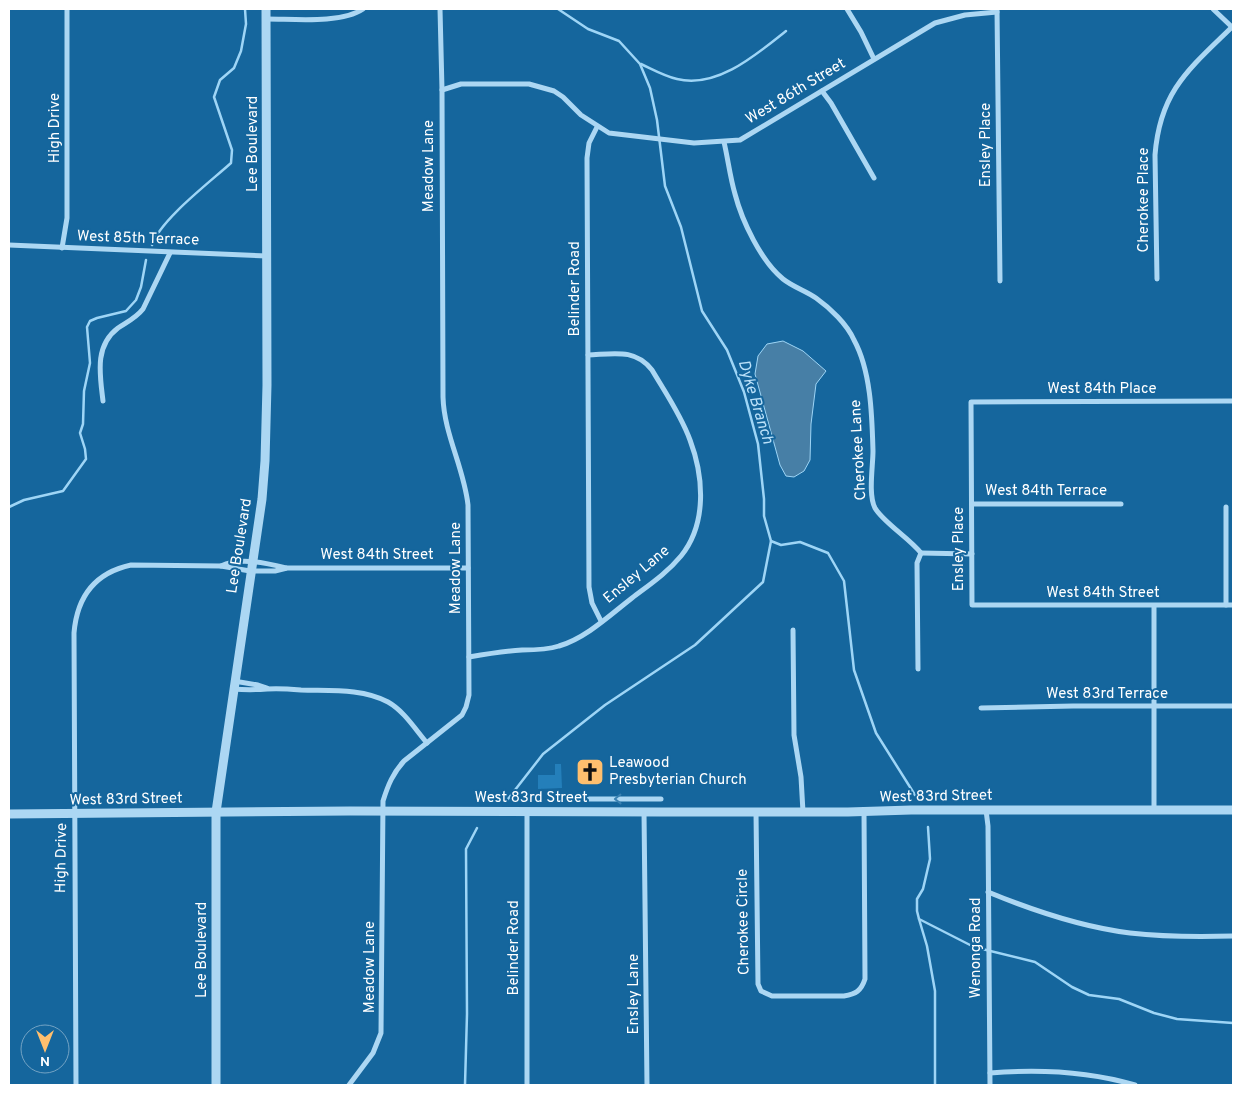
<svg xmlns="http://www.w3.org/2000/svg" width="1242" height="1094" font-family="Overpass,sans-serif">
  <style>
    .green { fill: #247fba }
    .water { fill: #477fa6; stroke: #9ed5f6 }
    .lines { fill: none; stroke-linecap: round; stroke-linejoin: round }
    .stream { stroke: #9ed5f6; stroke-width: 2.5 }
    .minor { stroke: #acd7f3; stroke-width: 5 }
    .tertiary { stroke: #acd7f3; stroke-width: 9 }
    .oneway { stroke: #3b82b2 }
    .labels { text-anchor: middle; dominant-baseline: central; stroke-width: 4; stroke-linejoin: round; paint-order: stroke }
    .street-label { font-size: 15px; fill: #fff; stroke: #15669d }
    .poi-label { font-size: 15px; fill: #fff; stroke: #15669d; text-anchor: start }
    .water-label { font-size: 16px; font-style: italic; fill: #bce2fa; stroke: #15669d }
  </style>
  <rect width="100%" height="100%" fill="#15669d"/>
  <path class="green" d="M555,764H561L562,788L538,789V775H555Z"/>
  <path class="water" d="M783,341L803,351L826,371L816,384L811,424L810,460L804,471L794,477L786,476L780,465L755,374L758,356L767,344Z"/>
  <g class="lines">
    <g class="stream">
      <path d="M558,9L588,29L619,41L640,64L650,88L657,120L665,186L681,227L702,311L727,350L744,392L758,444L764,499V516L771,541L781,545L800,542L828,553L844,581L854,670L876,733L915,795"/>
      <path d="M641,64C652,69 664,76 677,79C717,89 757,54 786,31"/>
      <path d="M152,245C160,220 210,182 231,163L232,150L214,97L220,80L234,68L241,51L246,24L245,9"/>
      <path d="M9,507L24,500L63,491L86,459L85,449L80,433L83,424L84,391L90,363L87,327L90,321L97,318L126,311L136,300L141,287L146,260"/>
      <path d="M508,799L543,754L605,705L695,645L763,582L771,541"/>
      <path d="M928,827L930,859L923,889L917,899V911L919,919L974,947L1035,962L1072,987L1089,995L1119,999L1154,1013L1177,1019L1233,1023"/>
      <path d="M919,919L927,946L935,991V1085"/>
      <path d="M465,1085L467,1014L466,849L477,828"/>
    </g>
    <g class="minor">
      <path d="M847,9L861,32L874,59"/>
      <path d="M997,9L1000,281"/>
      <path d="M1213,9L1233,28"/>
      <path d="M267,19C294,19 341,24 363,9"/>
      <path d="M442,90L461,84H529L554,91L563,97L581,115L609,133L694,143L740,140L935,23L965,15L997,12"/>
      <path d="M822,91L831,103L874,178"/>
      <path d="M597,127L589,143L587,158L589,587L592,603L601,621"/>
      <path d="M724,142C728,159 730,177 735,194C742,221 761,261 783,279C793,287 806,291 816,298C830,308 847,324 854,340C871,371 872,416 873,451C873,466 868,495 875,508C883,522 909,538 921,553"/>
      <path d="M9,245L267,256"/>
      <path d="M62,248L67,218V9"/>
      <path d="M1157,279L1155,155C1160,91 1189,69 1232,27"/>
      <path d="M103,401C100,375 94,346 118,328C127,322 136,318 143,309L170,253"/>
      <path d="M1233,401L971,402L972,605H1233"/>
      <path d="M972,504H1121"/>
      <path d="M921,553L972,554"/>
      <path d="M221,566C240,557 266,563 286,568"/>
      <path d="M1226,605V507"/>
      <path d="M1154,606V809"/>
      <path d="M793,630L794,735L801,777L803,812"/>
      <path d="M469,657C486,654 504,651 522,650C534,650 547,650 559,646C586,638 610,615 632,598C649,585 667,573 681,556C707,524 704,477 690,440C681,415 665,392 652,370C635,348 613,354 588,355"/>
      <path d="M918,669L917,563L921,553"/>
      <path d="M234,681L258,685L267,688"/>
      <path d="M233,689C246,690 254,690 267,689C278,688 290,689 301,690C329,691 362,688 388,702C404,711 415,729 427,743"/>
      <path d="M981,708L1073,706H1233"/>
      <path d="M575,799H661"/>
      <path d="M986,810L988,826L990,1085"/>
      <path d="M644,812L647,1085"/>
      <path d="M756,812L758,984L761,991L772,996H844C856,994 861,991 865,979L864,811"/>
      <path d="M988,892C1034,911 1081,927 1130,933C1165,937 1199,937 1233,936"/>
      <path d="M990,1073C1039,1069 1087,1071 1135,1085"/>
      <path d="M76,1085L74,633C77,597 94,573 131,565L221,566L250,571H275L287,568H468"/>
      <path d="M349,1085L373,1053L381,1033L383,801C388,785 393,773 404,761L462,715L466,707L469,695L468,505C464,468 444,434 443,397L442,90L440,9"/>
      <path d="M527,1085V812"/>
    </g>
    <g class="tertiary">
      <path d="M9,814L350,811L661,812H848L911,810H1233"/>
      <path d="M216,1085V812L262,499L265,461L267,385L266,9"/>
    </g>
  </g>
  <defs><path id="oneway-chevron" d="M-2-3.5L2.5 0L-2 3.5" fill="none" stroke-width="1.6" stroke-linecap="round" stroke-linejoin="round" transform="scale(1.25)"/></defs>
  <use class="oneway" href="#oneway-chevron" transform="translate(618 799) rotate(179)"/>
  <defs>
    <symbol id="church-square" viewBox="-11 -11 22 22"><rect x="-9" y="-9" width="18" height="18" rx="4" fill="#ffbf6e" stroke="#15669d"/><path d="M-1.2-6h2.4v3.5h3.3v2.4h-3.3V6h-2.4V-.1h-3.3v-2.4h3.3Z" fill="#111"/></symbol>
  </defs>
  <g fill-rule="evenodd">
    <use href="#church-square" x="574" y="756" width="32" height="32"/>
  </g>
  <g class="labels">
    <g class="street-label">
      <text transform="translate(796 92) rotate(-31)">West 86th Street</text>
      <text transform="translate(55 128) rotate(-90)">High Drive</text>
      <text transform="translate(253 144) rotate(-90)">Lee Boulevard</text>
      <text transform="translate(986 145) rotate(-90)">Ensley Place</text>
      <text transform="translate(429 166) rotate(-90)">Meadow Lane</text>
      <text transform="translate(1144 200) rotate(-90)">Cherokee Place</text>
      <text transform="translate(138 239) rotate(2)">West 85th Terrace</text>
      <text transform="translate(575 289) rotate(-90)">Belinder Road</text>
      <text x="1102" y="389">West 84th Place</text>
      <text transform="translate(859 450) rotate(-93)">Cherokee Lane</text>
      <text x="1046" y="491">West 84th Terrace</text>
      <text transform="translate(240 546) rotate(-81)">Lee Boulevard</text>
      <text transform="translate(959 549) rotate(-90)">Ensley Place</text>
      <text x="377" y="555">West 84th Street</text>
      <text transform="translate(456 568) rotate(-90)">Meadow Lane</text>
      <text transform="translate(637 575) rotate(-40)">Ensley Lane</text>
      <text x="1103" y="593">West 84th Street</text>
      <text x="1107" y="694">West 83rd Terrace</text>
      <text transform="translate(936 797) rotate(-1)">West 83rd Street</text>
      <text x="531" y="798">West 83rd Street</text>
      <text transform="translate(126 800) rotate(-1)">West 83rd Street</text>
      <text transform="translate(62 858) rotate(-89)">High Drive</text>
      <text transform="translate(744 922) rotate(-91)">Cherokee Circle</text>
      <text transform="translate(514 948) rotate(-90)">Belinder Road</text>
      <text transform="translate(976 948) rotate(-90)">Wenonga Road</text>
      <text transform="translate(202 950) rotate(-90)">Lee Boulevard</text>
      <text transform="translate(370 967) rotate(-90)">Meadow Lane</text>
      <text transform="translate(634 994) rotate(-90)">Ensley Lane</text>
    </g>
    <g class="poi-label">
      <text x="609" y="763">Leawood<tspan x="609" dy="17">Presbyterian Church</tspan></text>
    </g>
    <g class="water-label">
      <text transform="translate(755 402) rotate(73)">Dyke Branch</text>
    </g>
  </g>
  <rect width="1242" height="1094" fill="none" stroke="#ffffff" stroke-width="20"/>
  <g transform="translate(45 1049) rotate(180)"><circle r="24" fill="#15669d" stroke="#73a3c4"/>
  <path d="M0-4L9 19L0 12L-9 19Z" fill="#ffbf6e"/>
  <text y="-8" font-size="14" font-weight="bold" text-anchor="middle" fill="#ffffff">N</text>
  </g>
</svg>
